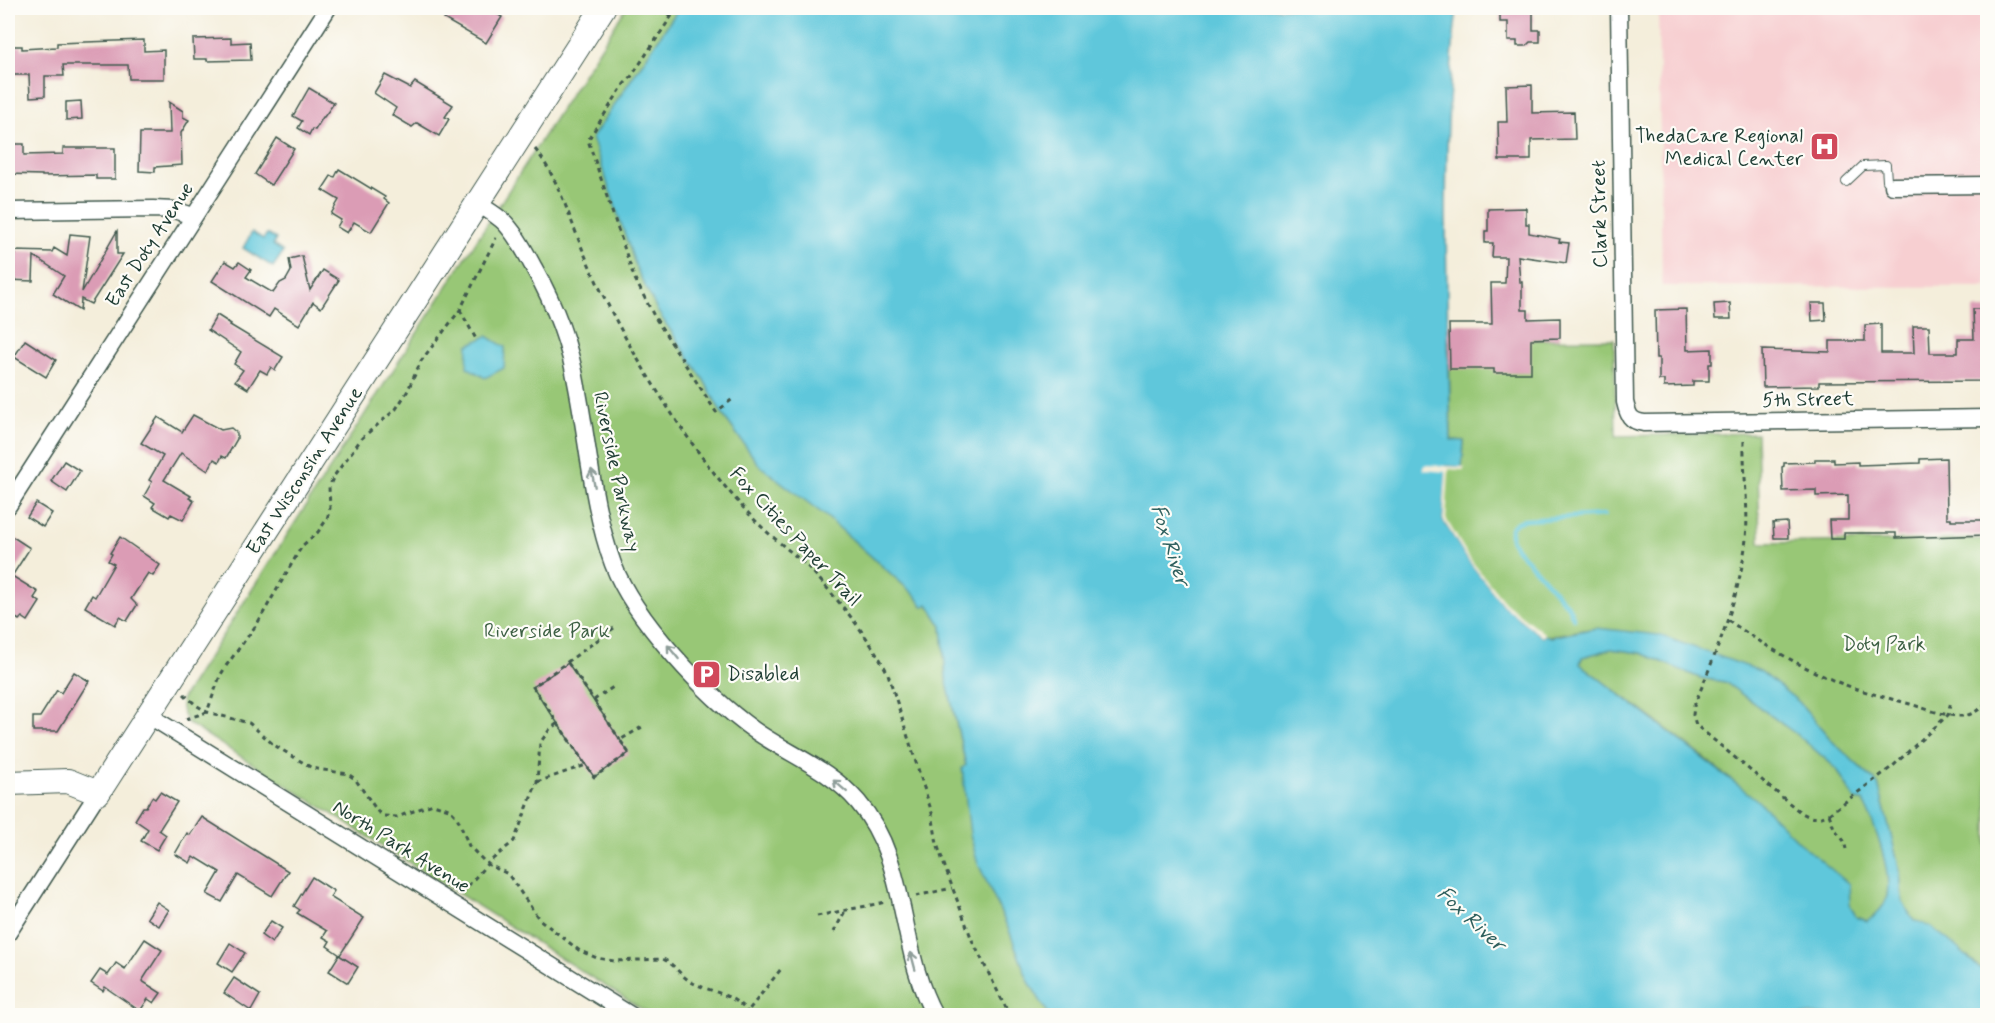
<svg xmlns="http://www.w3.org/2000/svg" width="1995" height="1023" font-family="Mynerve,sans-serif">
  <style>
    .built { fill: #f7cfd1 }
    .green { fill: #98c776; stroke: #5c8255; stroke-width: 1.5 }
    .water { fill: #5ec7db; stroke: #3e8288; stroke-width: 1.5; fill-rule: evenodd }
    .pier { fill: #f4eedb }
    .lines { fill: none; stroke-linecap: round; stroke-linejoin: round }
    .stream { stroke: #5ec7db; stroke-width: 4.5 }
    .building { fill: #db9cb5 }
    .service-casing { stroke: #3f584d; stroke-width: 10 }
    .minor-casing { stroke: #3f584d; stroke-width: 19 }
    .secondary-casing { stroke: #3f584d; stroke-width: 26 }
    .path { stroke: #3f584d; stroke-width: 3; stroke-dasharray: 4.5 4.5; stroke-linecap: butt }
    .service { stroke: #fff; stroke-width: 8 }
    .minor { stroke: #fff; stroke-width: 16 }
    .secondary { stroke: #fff; stroke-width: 24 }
    .oneway { stroke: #8f9e9a }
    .labels { text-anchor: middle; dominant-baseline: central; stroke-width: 4.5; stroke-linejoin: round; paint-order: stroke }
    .poi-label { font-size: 20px; fill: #1f3d34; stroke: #fdfcf7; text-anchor: end }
    .street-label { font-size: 20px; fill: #1f3d34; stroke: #fdfcf7 }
    .park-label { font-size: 20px; fill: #3d6044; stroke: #fdfcf7 }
    .water-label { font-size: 21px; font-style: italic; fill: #2f605e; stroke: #fdfcf7 }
  </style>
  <rect width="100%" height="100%" fill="#fdfcf7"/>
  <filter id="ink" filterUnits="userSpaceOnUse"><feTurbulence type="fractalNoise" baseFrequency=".0167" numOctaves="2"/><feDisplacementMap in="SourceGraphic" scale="12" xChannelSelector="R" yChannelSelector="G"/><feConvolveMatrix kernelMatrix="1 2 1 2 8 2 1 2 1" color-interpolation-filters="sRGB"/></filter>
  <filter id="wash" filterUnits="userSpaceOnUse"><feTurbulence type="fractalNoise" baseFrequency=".008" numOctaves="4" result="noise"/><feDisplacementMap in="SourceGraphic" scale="24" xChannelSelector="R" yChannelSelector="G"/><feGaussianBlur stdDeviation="1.35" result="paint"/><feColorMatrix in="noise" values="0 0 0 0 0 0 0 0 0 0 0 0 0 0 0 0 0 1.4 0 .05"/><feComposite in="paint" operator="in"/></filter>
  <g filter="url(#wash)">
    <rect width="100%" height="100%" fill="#f4eedb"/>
    <path class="built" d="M1658,8H1987V287L1662,286Z"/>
    <g class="green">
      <path d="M626,8H679L592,138L704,380L721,412L759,465L827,517L917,597L923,607L927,603L942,626L946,678L966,766L963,768L977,861L1009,930L1028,980L1049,1015H651L189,724L183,715L181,700Z"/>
      <path d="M1614,339L1616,436L1757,433L1760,543L1987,539V976L1969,958L1936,931L1914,921L1907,912L1902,901L1900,871L1878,784L1833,742L1799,702L1760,671L1596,628L1542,637L1503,605L1468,560L1443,520L1446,466L1462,467L1464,441L1451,440L1449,340Z"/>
      <path d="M1611,649L1641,653L1700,678L1725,682L1800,737L1837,769L1855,800L1863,801C1874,823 1894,875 1886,900C1883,908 1875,916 1868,921L1856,917C1848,898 1834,884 1821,869C1754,787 1663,728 1580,664L1582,657Z"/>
    </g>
    <g class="water">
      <path d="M679,8H1457C1440,151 1447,296 1451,440L1464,441L1462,467L1447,466L1443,520L1468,560L1503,605L1542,637L1545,635L1551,637L1596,628L1659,635L1760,671L1799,702L1833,742L1878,784L1900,871L1902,901L1914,921C1932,921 1973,962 1987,976V1015H1049L1028,980L1009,930L977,861L970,834L962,768L966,765L946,678L942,626L928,604L923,607L917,597L827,517L759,465L721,412L704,380L658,312L637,270L592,138ZM1611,649L1641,653L1700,678L1725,682L1800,737L1837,769L1855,800L1863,801C1874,823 1894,875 1886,900C1883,908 1875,916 1868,921L1856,917L1850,904L1849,884L1800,843L1757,800L1580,664L1582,657Z"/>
      <path d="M252,232L263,239L267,234L276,239L273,245L283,252L273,267L243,248Z"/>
      <path d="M487,336L505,347L504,368L485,378L467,367L468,345Z"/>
    </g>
    <path class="pier" d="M1424,465L1465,467L1463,470L1449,469L1446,519L1470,559L1505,603L1545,634L1542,637L1503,605L1468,560L1443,520L1446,472L1424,470Z"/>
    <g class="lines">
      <path class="stream" d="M1574,619L1568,606L1516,548L1511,539V528L1517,522L1525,520L1604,515"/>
    </g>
    <g id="blocks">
      <g class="building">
        <path d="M451,8H487L502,17L486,43L444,19Z"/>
        <path d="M1500,8H1533V30H1540V42H1530L1526,46H1517V41H1508V22H1500Z"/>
        <path d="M231,38V43L250,42L251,60L207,61V59H194L193,39Z"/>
        <path d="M144,40V51L164,50V79H129L128,65H63L64,76H45V96L30,97L29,75H8V46H22V49L57,47V43Z"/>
        <path d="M385,75L410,88L415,82L453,105L445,117L449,119L439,136L417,123L412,127L392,115L396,108L374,93Z"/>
        <path d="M1532,85V113L1574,112L1575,139L1531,140V160H1499L1498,122H1507L1506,86Z"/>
        <path d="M309,88L334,103L324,117H323L315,130L312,129L309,135L298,128L302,121L293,116Z"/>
        <path d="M81,101L82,119L66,120V102Z"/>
        <path d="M169,102L183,111V117L189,120L181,133L182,165L155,167V172L139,171L140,133H170Z"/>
        <path d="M277,138L294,149L271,185L255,174Z"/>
        <path d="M9,144H24V155L63,154V148H115V179H96V175L42,176V175L8,174Z"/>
        <path d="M339,169L385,197L384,199L389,203L371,232L354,222L347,233L337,227L341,220L331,214L339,200L322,190L331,176L335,177Z"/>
        <path d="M1526,208V224H1529V233L1560,239L1559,242L1569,243L1566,263L1518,256L1520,282H1522V310H1528V319L1560,318V338L1531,339V373H1494V369H1450L1449,324H1492L1491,283H1505L1506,257H1492L1493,243H1485V231H1488V209Z"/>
        <path d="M117,231V254H123L91,304L81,299L80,311L53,294L64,276L34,256L33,281L8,280V253L15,254V251L52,252L54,248L67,256L70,234L90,236L82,292Z"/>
        <path d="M302,256L310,290L323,270L339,280L321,308L313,302L299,325L274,309L269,317L212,281L225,261L235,267L239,262L251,270L246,277L273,293L280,283L286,280L291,271L289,259Z"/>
        <path d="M1730,303L1731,319H1715L1714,304Z"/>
        <path d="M1811,303H1825L1826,320L1812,321Z"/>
        <path d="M1686,309L1687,350L1712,349V364H1709V381H1693V386L1664,387V380H1659V358H1656L1655,310Z"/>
        <path d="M1973,309H1988V381L1819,382V386L1763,387L1762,350L1830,352V341H1865V325L1881,324V353H1914L1913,326H1929L1930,353H1958V339H1974Z"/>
        <path d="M217,315L231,324L230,325L283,357L275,370L271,367L267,374L260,370L248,389L235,381L243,370L234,364L241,352L208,330Z"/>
        <path d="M25,340L56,360L46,377L14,357Z"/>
        <path d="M193,415L221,430L231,428L237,433V439L226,458L222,456L219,462L214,459L208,471L181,453L164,480L191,496L189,498L194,501L183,520L171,514L169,517L152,507L155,503L144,496L152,482L149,480L163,456L141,443L158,417L182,432Z"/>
        <path d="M1946,458L1947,518H1951V520H1987V535L1896,538V533H1844V539H1830L1829,520H1848V495L1816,496V490L1783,491L1782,467L1784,466V463L1815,462V459H1834V463L1858,462V465L1920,463V459Z"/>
        <path d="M64,461L80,471L67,492L51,481Z"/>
        <path d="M36,503L52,513L43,527L27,517Z"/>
        <path d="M1787,522L1788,538H1774L1773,523Z"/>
        <path d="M13,537L30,548L12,576L38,592L34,598L40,602L28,621L22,617L19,620L8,613V546Z"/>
        <path d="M120,537L160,565L153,576L148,573L131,599L137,605L127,621L120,617L115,625L85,607L92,595L95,597L114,564L108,561L112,554L110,553Z"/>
        <path d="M568,663L629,753L594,777L533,687Z"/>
        <path d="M74,672L89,681L58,731H33V717H40L57,690L61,693Z"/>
        <path d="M160,792L177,802L159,830L166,835L157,850L141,841L148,829L135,820L143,807H146L152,797L155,799Z"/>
        <path d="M202,817L288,871L272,896L238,875L222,902L207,894L220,872L197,858L196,859L193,857L190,863L175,854L187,833L190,835Z"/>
        <path d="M312,877L334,891L330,897L364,918L340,955L327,946L330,941L323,937L327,931L297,913L300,910L294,906Z"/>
        <path d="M157,902L169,910L159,926L147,918Z"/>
        <path d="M271,921L282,928L272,943L261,935Z"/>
        <path d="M145,939L162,950L142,981L161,993L154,1003L148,999L140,1011L105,987L103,991L91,983L100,970L108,975L116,963L125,969Z"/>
        <path d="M230,943L245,953L232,972L218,963Z"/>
        <path d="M339,955L358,967L348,983L329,971Z"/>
        <path d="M234,978L260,995L251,1011L224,993Z"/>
      </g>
    </g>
  </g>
  <g filter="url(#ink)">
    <use href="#blocks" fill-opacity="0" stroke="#3f584d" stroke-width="1.5"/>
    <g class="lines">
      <defs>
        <path id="service" d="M1846,182L1863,166L1886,165L1887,181L1893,186"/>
        <g id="minor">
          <path d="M1619,8L1625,402C1628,415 1630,421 1644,423L1988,418"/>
          <path d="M1893,186L1988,185"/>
          <path d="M477,203C486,209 497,215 505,223C517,236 526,253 534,268C555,305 570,345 577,387C588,443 593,510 613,564C634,619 706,696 754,730C788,754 830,769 858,802C910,862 897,948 935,1016"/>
          <path d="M8,211L153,209L174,210L193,216"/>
          <path d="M8,506L328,8"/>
          <path d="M148,715L632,1016"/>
          <path d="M8,933L98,793"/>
        </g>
        <path id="secondary" d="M8,783L68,781L98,793L603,8"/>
      </defs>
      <use href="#service" class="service-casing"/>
      <use href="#minor" class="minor-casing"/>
      <use href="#secondary" class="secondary-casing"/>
      <g class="path">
        <path d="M660,8L672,16"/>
        <path d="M677,8L631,77L624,84L588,140L634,277L654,316L716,412L734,398"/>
        <path d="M535,149C560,180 571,224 587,260C608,309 634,355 663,400C689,441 718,481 751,516C770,537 793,552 812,571C838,600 871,639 888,674L932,813L937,844L947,873L972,940L1010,1016"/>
        <path d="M460,310L476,339"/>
        <path d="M1744,441C1743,476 1750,512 1745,547C1738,602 1715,655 1694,706L1693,715L1696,725L1800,812C1811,818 1817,820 1829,814L1893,766L1910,750L1948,715L1951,701"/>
        <path d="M1728,620C1762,644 1797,665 1835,681C1859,691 1885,697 1910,704C1927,709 1946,717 1964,716C1973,715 1980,708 1988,703"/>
        <path d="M614,628L533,687L594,777L629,753L620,740L642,727"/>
        <path d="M568,663L594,700L616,685"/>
        <path d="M184,694L196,705L207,712L249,723L274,745L312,768L348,774L355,779L378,812L384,816L397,817L433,804L449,809L457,817L469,846L487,864L508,874L539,919L580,951L597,958L614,961L663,959C675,964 681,977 693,983C713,993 737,994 750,1016"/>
        <path d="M594,700L620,740"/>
        <path d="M186,719L207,712L220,676L226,666L257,624L302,546L318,532L327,519L330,508L329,487L334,476L362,438L396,409L407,392L421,361L460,310L496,238"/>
        <path d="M537,782L586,765"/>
        <path d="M1829,814L1834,828L1844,841L1846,849"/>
        <path d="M462,893L487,864L514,841L537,782L540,743L550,729L558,723"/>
        <path d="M916,896L952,888"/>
        <path d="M817,916L886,902"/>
        <path d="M834,932L845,911"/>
        <path d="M744,1016L781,969"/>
      </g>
      <use href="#service" class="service"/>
      <use href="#minor" class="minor"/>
      <use href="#secondary" class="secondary"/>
    </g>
    <defs><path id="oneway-shaft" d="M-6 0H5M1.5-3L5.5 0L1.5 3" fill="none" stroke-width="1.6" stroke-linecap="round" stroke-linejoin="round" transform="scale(1.5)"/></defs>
    <g class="oneway">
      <use href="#oneway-shaft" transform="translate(593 478) rotate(-101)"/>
      <use href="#oneway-shaft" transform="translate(673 652) rotate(-129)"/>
      <use href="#oneway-shaft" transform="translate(840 786) rotate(-139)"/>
      <use href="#oneway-shaft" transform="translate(913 961) rotate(-105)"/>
    </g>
  </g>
  <defs>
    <symbol id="hospital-square" viewBox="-11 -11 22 22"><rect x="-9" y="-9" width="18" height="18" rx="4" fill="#d1495b" stroke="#fdfcf7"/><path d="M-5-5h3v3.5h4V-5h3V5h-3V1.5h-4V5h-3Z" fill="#fff"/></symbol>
    <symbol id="parking-square" viewBox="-11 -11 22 22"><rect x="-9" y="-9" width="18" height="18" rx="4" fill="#d1495b" stroke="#fdfcf7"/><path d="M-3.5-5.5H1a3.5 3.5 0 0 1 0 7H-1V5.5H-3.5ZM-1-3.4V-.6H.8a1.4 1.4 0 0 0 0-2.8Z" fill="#fff"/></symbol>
  </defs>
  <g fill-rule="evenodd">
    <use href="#hospital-square" x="1808" y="130" width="33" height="33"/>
    <use href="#parking-square" x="690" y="658" width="33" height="33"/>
  </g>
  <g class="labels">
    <g class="poi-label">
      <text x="1803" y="136">ThedaCare Regional<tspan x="1803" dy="23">Medical Center</tspan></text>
      <text x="727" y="674" text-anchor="start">Disabled</text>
    </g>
    <g class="street-label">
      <text transform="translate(1600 214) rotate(-91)">Clark Street</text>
      <text transform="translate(150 245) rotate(-57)">East Doty Avenue</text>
      <text transform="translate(1808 400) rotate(-1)">5th Street</text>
      <text transform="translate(305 471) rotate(-57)">East Wisconsin Avenue</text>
      <text transform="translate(616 472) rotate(78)">Riverside Parkway</text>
      <text transform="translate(795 537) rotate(47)">Fox Cities Paper Trail</text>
      <text transform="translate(401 847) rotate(32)">North Park Avenue</text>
    </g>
    <g class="park-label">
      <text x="547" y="631">Riverside Park</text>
      <text x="1884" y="644">Doty Park</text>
    </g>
    <g class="water-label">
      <text transform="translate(1170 545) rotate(72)">Fox River</text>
      <text transform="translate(1471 919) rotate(43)">Fox River</text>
    </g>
  </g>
  <rect width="1995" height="1023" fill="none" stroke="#fdfcf7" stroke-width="30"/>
</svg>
